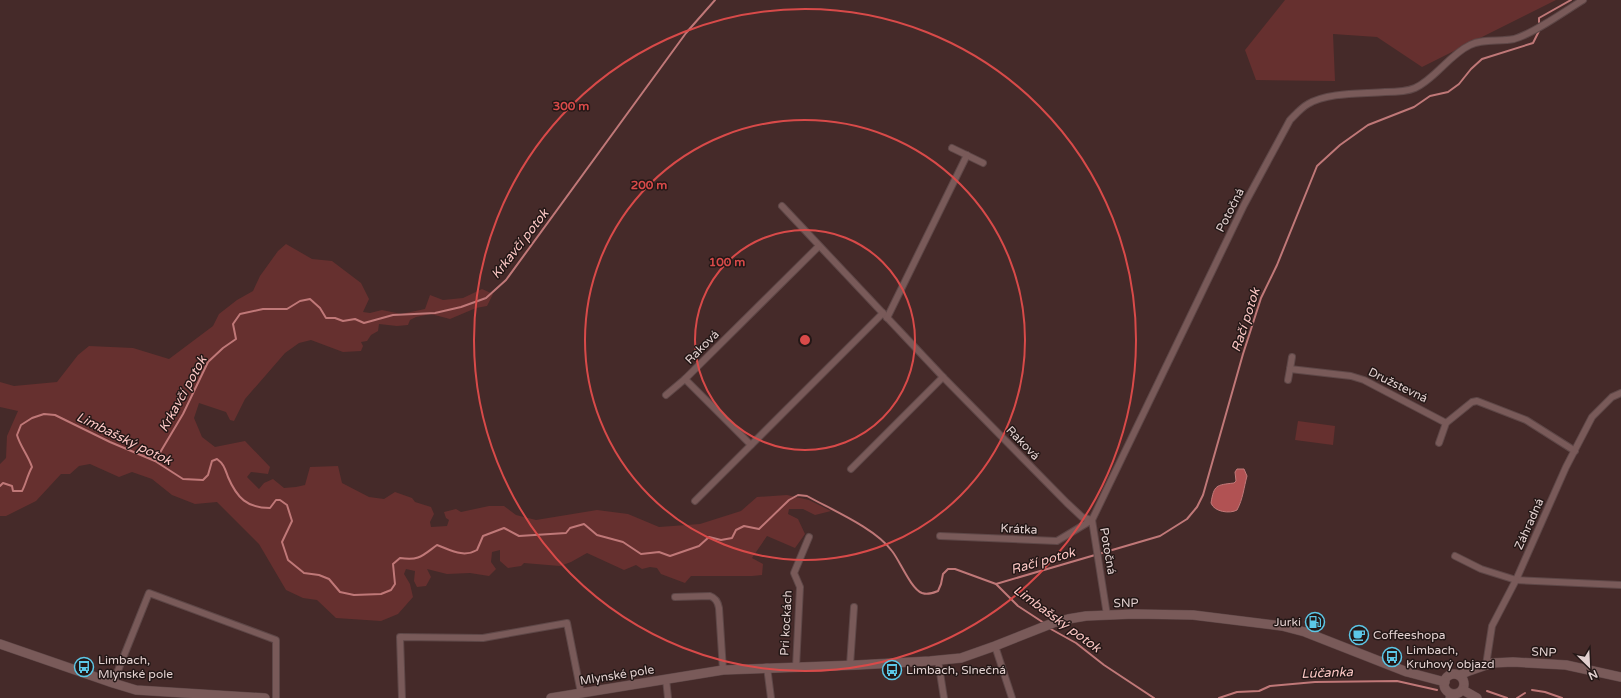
<svg xmlns="http://www.w3.org/2000/svg" width="1621" height="698" font-family="'Varela Round',sans-serif">
  <style>
    .green { fill: #66302f }
    .water { fill: #b15253; stroke: #c07878 }
    .lines { fill: none; stroke-linecap: round; stroke-linejoin: round }
    .stream { stroke: #c07878; stroke-width: 2 }
    .street-casing { stroke: #5e4747; stroke-width: 8 }
    .secondary-casing { stroke: #5e4747; stroke-width: 10 }
    .street { stroke: #795a59; stroke-width: 6 }
    .secondary { stroke: #795a59; stroke-width: 9 }
    .ring { fill: none; stroke: #d84a49; stroke-width: 2 }
    .labels { text-anchor: middle; dominant-baseline: central; stroke-width: 3; stroke-linejoin: round; paint-order: stroke }
    .street-label { font-size: 12px; fill: #e2d0cf; stroke: #231716 }
    .poi-label { font-size: 12px; fill: #e2d0cf; stroke: #231716; text-anchor: start }
    .water-label { font-size: 13px; font-style: italic; fill: #fbc6c3; stroke: #231716 }
    .centre { fill: #d84a49; stroke: #231716; stroke-width: 2 }
    .ring-label { font-size: 12px; text-anchor: middle; font-weight: bold; fill: #d84a49; stroke: #231716; stroke-width: 3; stroke-linejoin: round; paint-order: stroke }
  </style>
  <rect width="100%" height="100%" fill="#452a29"/>
  <g class="green">
    <path d="M1285,0H1556L1422,67L1377,37L1333,34L1335,81L1256,80L1245,50Z"/>
    <path d="M286,244L312,259L332,261L361,283L369,299L363,312L370,313L382,310L401,314L425,309L430,295L443,300L463,298L482,289L493,294L487,306L476,308L450,319L431,314L416,317L410,320L408,325L397,326L379,324L378,331L371,335L367,341L361,342L363,346L361,351L343,352L311,340L299,343L285,353L245,399L234,421L230,420L226,412L199,403L194,418L202,437L215,447L245,441L270,467L268,474L251,472L247,477L259,489L264,483L273,479L284,488L296,487L305,485L310,467L338,466L342,483L369,497L384,499L395,492L412,498L415,502L431,507L434,514L430,522L431,527L447,526L449,520L446,518L444,512L456,509L461,512L489,506H504L516,515L536,520L597,510L628,514L659,527L700,524L741,511L757,497L787,495L809,500L831,511L815,515L803,509H789L788,514L798,519L805,534L795,548L767,536L752,558L763,564L762,575L752,576H691L685,583L661,574L657,568L650,567L642,569L636,565L624,570L587,553L571,562L560,566L524,563L521,566L508,568L500,561V550L492,552L491,562L496,569L489,576L470,573L447,574L427,569L431,577L426,586L417,587L414,581L415,571L406,569L404,574L410,584L413,597L398,614L381,621L336,618L317,600L303,598L286,590L259,544L217,502L195,504L172,495L152,479L132,472L119,477L90,464L79,466L70,474H61L36,501L6,516H0V464L6,458L7,436L18,411L0,407V382L14,386L57,382L78,355L89,346L133,348L169,359L213,326L219,314L237,300L253,291L260,276L278,251Z"/>
    <path d="M1298,421L1335,426L1333,445L1295,440Z"/>
  </g>
  <path class="water" d="M1237,469H1244L1247,476C1244,487 1243,499 1237,510C1230,514 1214,512 1211,503C1214,485 1216,485 1234,483L1236,481L1235,472Z"/>
  <g class="lines">
    <g class="stream">
      <path d="M1539,22V18L1571,0"/>
      <path d="M155,461L183,414L208,362L223,348L236,339L233,324L240,314L263,309H287L300,301L310,299L320,308L326,318H335L343,321L355,319L364,323L393,315L435,313L461,307L486,298L506,280L686,33L715,0"/>
      <path d="M0,486L3,483L12,486L13,491H22C26,484 27,476 32,467C28,455 20,446 17,435L21,425L32,418L44,414L55,415L110,442L155,461L183,479L203,480L208,475L212,461L217,459C224,464 225,469 228,477C237,498 247,508 270,508L276,500H280L287,505L292,521L282,542L288,560L304,573L319,575L329,579L340,592L354,595L381,594L391,590L395,584L393,564L400,558C419,561 422,556 437,545C451,550 463,558 477,550L483,536L504,528L519,536L566,533L570,528L584,524L597,535L623,542L641,554L659,552L670,556L699,546L709,537L721,540L732,538L736,530L744,526L759,529L789,500L798,495L807,496C832,510 875,528 892,551C900,561 911,589 922,593C928,595 933,593 938,591L941,584L943,574L948,569H955L996,584L1018,606L1044,623"/>
      <path d="M996,584L1160,536L1187,519L1197,507L1203,495L1243,354L1261,298L1277,265L1317,166L1340,145L1368,125L1414,107L1430,96L1448,92L1459,84L1471,69L1482,59L1533,43L1539,31"/>
      <path d="M1049,628L1076,643L1104,665L1154,698"/>
      <path d="M1532,690L1545,692L1562,698"/>
      <path d="M1487,691L1507,698"/>
      <path d="M1219,698L1237,692L1259,691L1270,686L1315,682L1397,681L1437,690"/>
      <path d="M1517,698L1525,693"/>
    </g>
    <defs>
      <g id="street">
        <path d="M952,148L983,163"/>
        <path d="M782,206L943,377L1067,503L1082,517L1092,520"/>
        <path d="M887,318L967,155"/>
        <path d="M1292,357L1290,369L1351,376L1364,380L1446,423"/>
        <path d="M685,379L751,445"/>
        <path d="M1288,380L1290,369"/>
        <path d="M1621,393L1612,397L1592,417L1566,467L1516,580L1621,585"/>
        <path d="M666,395L685,379L819,246"/>
        <path d="M1439,443L1446,423L1472,402L1477,401L1526,420L1575,451"/>
        <path d="M851,469L943,377"/>
        <path d="M695,501L883,313"/>
        <path d="M940,536L1057,541L1092,520"/>
        <path d="M1455,556L1481,569L1516,580L1492,626L1486,665"/>
        <path d="M675,597L710,596C716,598 718,602 719,608L723,670"/>
        <path d="M1107,615L1092,520L1244,205L1290,120C1296,114 1301,108 1308,104C1328,92 1362,94 1385,92C1395,92 1406,92 1415,88C1435,79 1449,55 1470,45C1483,38 1500,42 1514,39C1533,34 1565,11 1583,0"/>
        <path d="M995,646L1012,698"/>
        <path d="M938,660L944,698"/>
        <path d="M850,665L854,607"/>
        <path d="M767,667L771,698"/>
        <path d="M796,667L800,587L794,573L809,537"/>
        <path d="M666,679L668,698"/>
        <path d="M113,683L149,593L276,640V698"/>
        <path d="M402,698L400,637L483,638L567,623L581,693"/>
        <path d="M1449,698L1450,693"/>
      </g>
      <g id="secondary">
        <path d="M0,644L113,683L136,690L265,698"/>
        <circle cx="1454" cy="684" r="10"/>
        <path d="M1460,675L1469,671L1492,663L1513,662L1566,665L1621,677"/>
        <path d="M1463,690L1477,698"/>
        <path d="M551,698L723,670L857,665L930,661L961,658L995,646L1053,623L1068,619L1086,616L1134,614L1193,615L1282,626L1305,632L1407,672L1445,682"/>
      </g>
    </defs>
    <use href="#street" class="street-casing"/>
    <use href="#secondary" class="secondary-casing"/>
    <use href="#street" class="street"/>
    <use href="#secondary" class="secondary"/>
  </g>
  <g class="ring">
    <circle cx="805" cy="340" r="110"/>
    <circle cx="805" cy="340" r="220"/>
    <circle cx="805" cy="340" r="331"/>
  </g>
  <defs>
    <symbol id="fuel-ring" viewBox="-11 -11 22 22"><circle r="9.5" fill="#231716" stroke="#5cc7e7" stroke-width="1.5"/><path d="M-5.5-6h7V0h2V4h1.3V-2.5L3-4.5l.8-.8L6-3V5H2.5V1h-1V6h-7ZM-4.2-4.7v3.2H.2V-4.7Z" fill="#5cc7e7"/></symbol>
    <symbol id="cafe-ring" viewBox="-11 -11 22 22"><circle r="9.5" fill="#231716" stroke="#5cc7e7" stroke-width="1.5"/><path d="M-5.5-4.5H6V0H3Q3 3.5 0 3.5H-2.5Q-5.5 3.5-5.5 0ZM3-3.2v2h1.7v-2ZM-6 4.5H4V6H-6Z" fill="#5cc7e7"/></symbol>
    <symbol id="bus-ring" viewBox="-11 -11 22 22"><circle r="9.5" fill="#231716" stroke="#5cc7e7" stroke-width="1.5"/><path d="M-5-6H5V4H4V6H2V4H-2V6H-4V4H-5ZM-3.5-4V0h7V-4ZM-3.5 1.2v1.5H-2V1.2ZM2 1.2v1.5H3.5V1.2Z" fill="#5cc7e7"/></symbol>
  </defs>
  <g fill-rule="evenodd">
    <use href="#fuel-ring" x="1304" y="611" width="22" height="22"/>
    <use href="#cafe-ring" x="1348" y="624" width="22" height="22"/>
    <use href="#bus-ring" x="1381" y="646" width="22" height="22"/>
    <use href="#bus-ring" x="73" y="656" width="22" height="22"/>
    <use href="#bus-ring" x="881" y="659" width="22" height="22"/>
  </g>
  <g class="labels">
    <g class="street-label">
      <text transform="translate(1230 210) rotate(-63)">Potočná</text>
      <text transform="translate(702 347) rotate(-45)">Raková</text>
      <text transform="translate(1398 385) rotate(26)">Družstevná</text>
      <text transform="translate(1023 443) rotate(46)">Raková</text>
      <text transform="translate(1529 524) rotate(-66)">Záhradná</text>
      <text transform="translate(1019 529) rotate(3)">Krátka</text>
      <text transform="translate(1108 551) rotate(80)">Potočná</text>
      <text transform="translate(1126 603) rotate(-1)">SNP</text>
      <text transform="translate(786 623) rotate(-87)">Pri kockách</text>
      <text transform="translate(1544 652) rotate(2)">SNP</text>
      <text transform="translate(617 675) rotate(-9)">Mlynské pole</text>
    </g>
    <g class="poi-label">
      <text x="1301" y="622" text-anchor="end">Jurki</text>
      <text x="1373" y="635">Coffeeshopa</text>
      <text x="1406" y="650">Limbach,<tspan x="1406" dy="14">Kruhový objazd</tspan></text>
      <text x="98" y="660">Limbach,<tspan x="98" dy="14">Mlynské pole</tspan></text>
      <text x="906" y="670">Limbach, Slnečná</text>
    </g>
    <g class="water-label">
      <text transform="translate(520 244) rotate(-52)">Krkavčí potok</text>
      <text transform="translate(1246 320) rotate(-72)">Račí potok</text>
      <text transform="translate(183 394) rotate(-61)">Krkavčí potok</text>
      <text transform="translate(124 439) rotate(26)">Limbašský potok</text>
      <text transform="translate(1043 561) rotate(-16)">Račí potok</text>
      <text transform="translate(1057 619) rotate(36)">Limbašský potok</text>
      <text transform="translate(1327 673) rotate(-2)">Lúčanka</text>
    </g>
  </g>
  <circle cx="805" cy="340" r="6" class="centre"/>
  <g class="ring-label">
    <text x="571" y="110">300 m</text>
    <text x="649" y="189">200 m</text>
    <text x="727" y="266">100 m</text>
  </g>
  <g transform="translate(1589 666) rotate(156)" stroke="#231716" stroke-width="3" paint-order="stroke">
  <path d="M0-3L7 15L0 10L-7 15Z" fill="#e2d0cf"/>
  <text y="-6" font-size="11" font-weight="bold" text-anchor="middle" fill="#e2d0cf">N</text>
  </g>
</svg>
